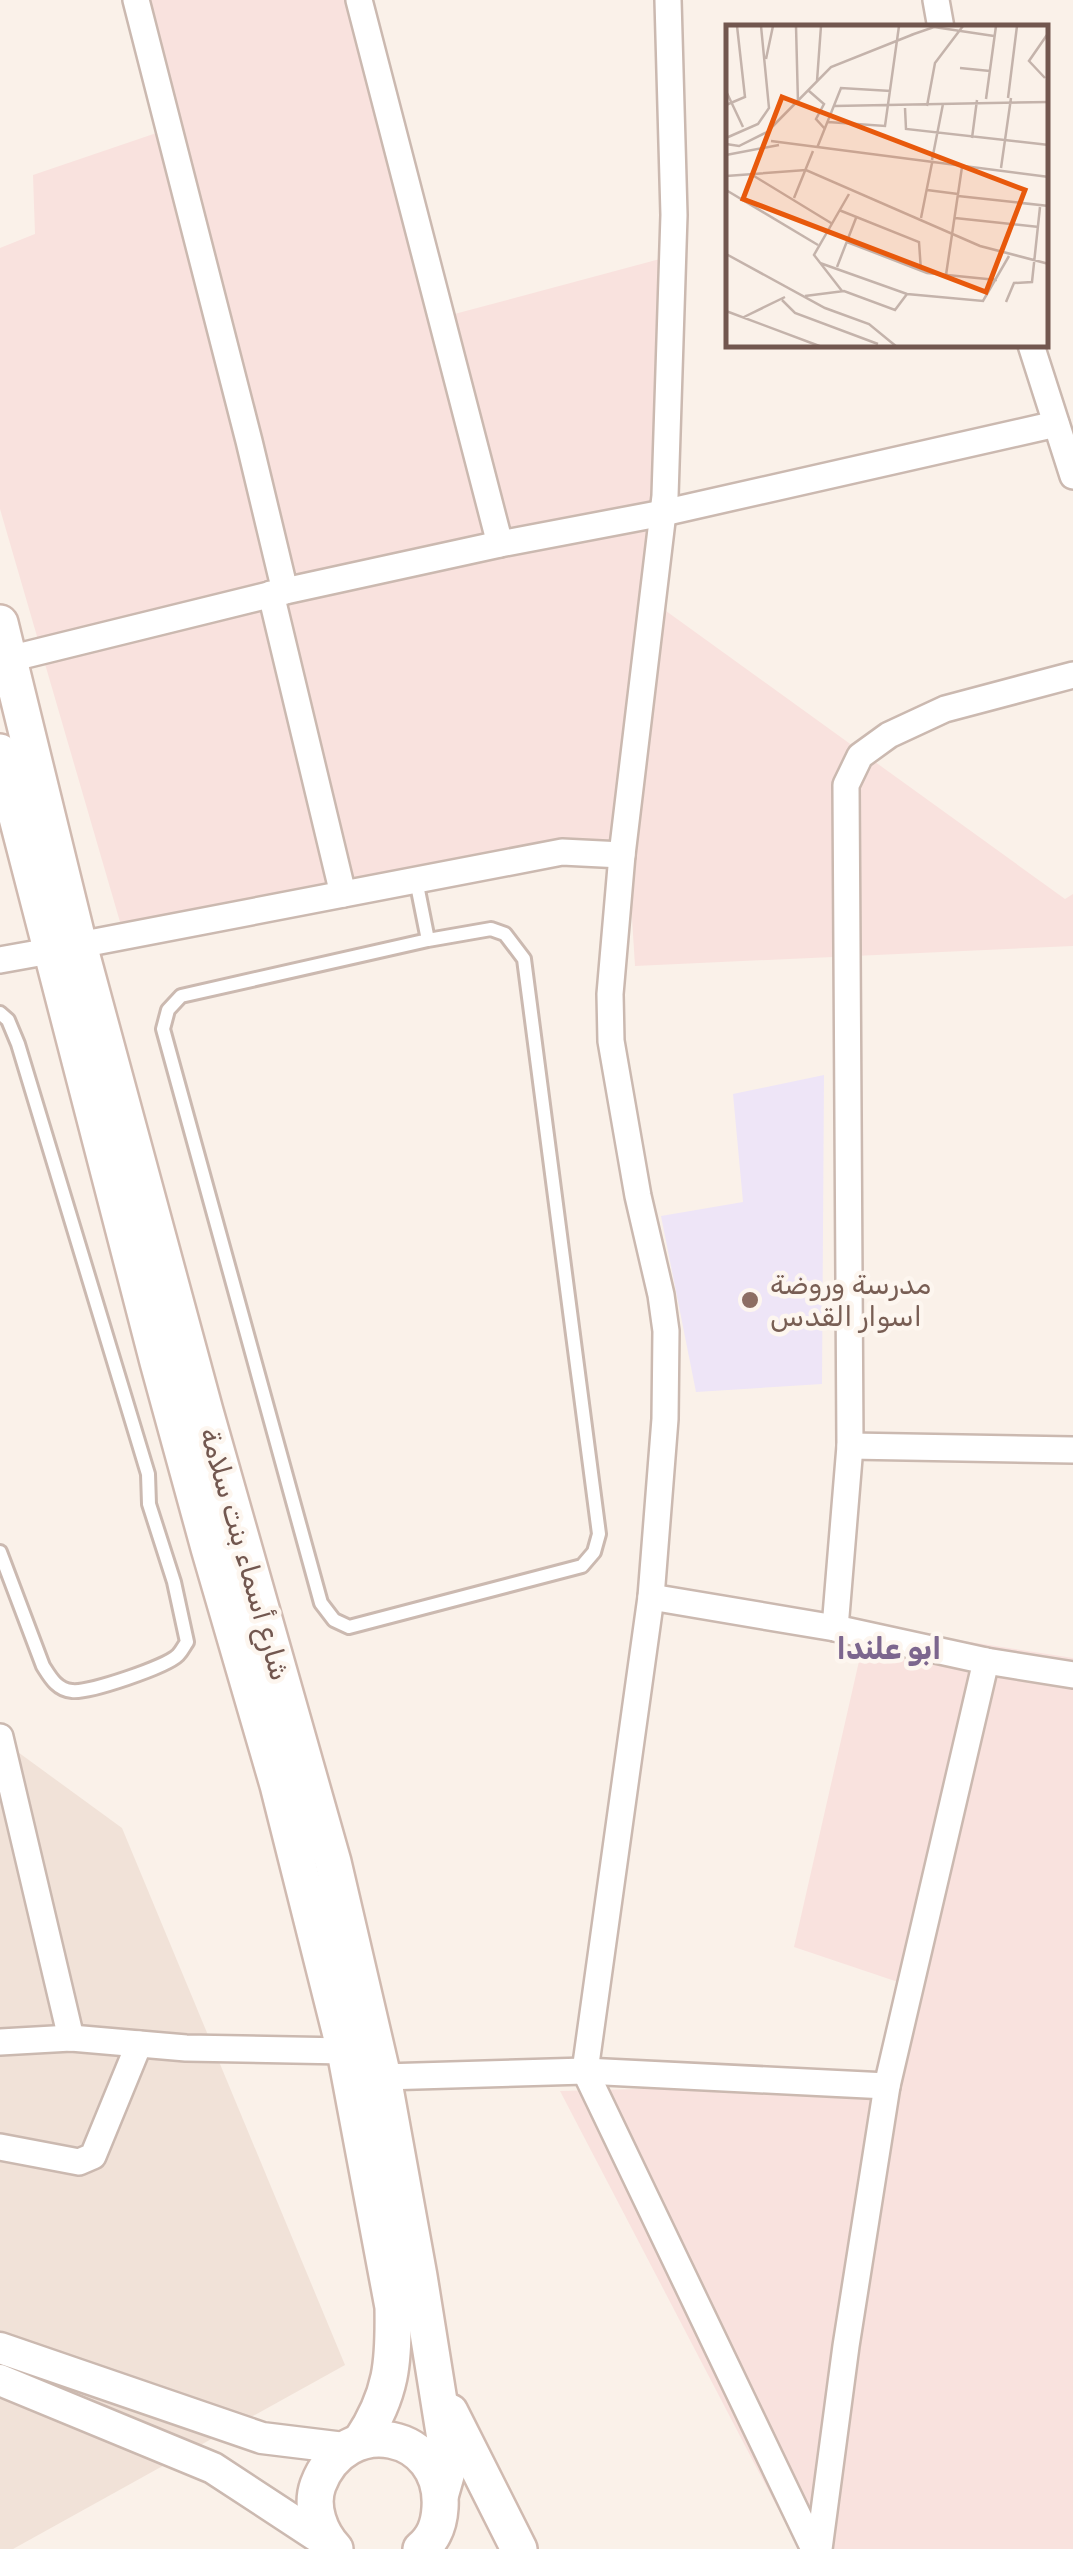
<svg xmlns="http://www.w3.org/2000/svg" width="1073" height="2549" font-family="Rubik,Cairo,sans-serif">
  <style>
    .residential { fill: #f1e2d8 }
    .commercial { fill: #f9e2de }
    .education { fill: #eee5f7 }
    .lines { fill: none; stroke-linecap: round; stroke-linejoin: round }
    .service-casing { stroke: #cbb9b0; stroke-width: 18 }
    .minor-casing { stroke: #cbb9b0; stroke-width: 30 }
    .tertiary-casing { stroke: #cbb9b0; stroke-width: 35 }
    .secondary-casing { stroke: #d0bab0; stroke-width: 40 }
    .service { stroke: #fff; stroke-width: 12 }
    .minor { stroke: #fff; stroke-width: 25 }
    .tertiary { stroke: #fff; stroke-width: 30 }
    .secondary { stroke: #fff; stroke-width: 35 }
    .education-dot { fill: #8d6e63; stroke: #fdf6ef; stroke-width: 4 }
    .labels { text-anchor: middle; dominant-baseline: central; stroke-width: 9; stroke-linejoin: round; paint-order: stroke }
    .education-label { font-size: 28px; fill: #785e54; stroke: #fdf6ef; text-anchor: start }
    .street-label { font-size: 28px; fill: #72574f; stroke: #fdf6ef }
    .neighbourhood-label { font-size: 30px; font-weight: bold; fill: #7c668e; stroke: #fdf6ef }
    .inset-road { fill: none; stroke: #c4b3ab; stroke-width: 2.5 }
    .view { fill: #e8590c; fill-opacity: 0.15; stroke: #e8590c; stroke-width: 5 }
    .inset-edge { fill: none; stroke: #72574f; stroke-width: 5 }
  </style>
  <rect width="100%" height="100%" fill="#faf1e9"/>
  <path class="residential" d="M0,1739L122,1828L345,2365L13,2549H0Z"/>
  <g class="commercial">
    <path d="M144,0H358L447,316L671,256L666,611L1065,899L1073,894V946L635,966L627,838L127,946L0,509V248L35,234L33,175L177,126Z"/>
    <path d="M867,1626L1073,1658V2549H799L560,2091L877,2083L898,1982L794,1947Z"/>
  </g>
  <path class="education" d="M824,1075L822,1384L696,1392L661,1216L743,1202L733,1094Z"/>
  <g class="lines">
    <defs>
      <g id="service">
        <path d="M416,880L428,940L491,929L505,934L524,959L599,1534L594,1552L582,1566L349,1627L334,1620L321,1603L163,1029L168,1010L181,996L428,940"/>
        <path d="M0,1013L8,1020L18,1044L148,1474L149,1504L174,1582L187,1642C184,1646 182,1651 178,1655C166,1667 89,1693 72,1691C57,1690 50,1677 43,1666L0,1552"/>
      </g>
      <g id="minor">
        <path d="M136,0L249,441L285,591"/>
        <path d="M359,0L500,544"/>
        <path d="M668,0L674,215L665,496L622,855L610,994L611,1041L638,1196L661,1295L666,1331L665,1419L651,1597L585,2071L814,2549"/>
        <path d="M936,0L941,28"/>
        <path d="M1031,345L1073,476"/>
        <path d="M271,594L343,894"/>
        <path d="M9,659L285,591L500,544L663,513L1056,424"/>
        <path d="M79,945L562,852L622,855"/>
        <path d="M0,960L50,951"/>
        <path d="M850,1446L1073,1450"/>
        <path d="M651,1597L835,1628L986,1661L1073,1675"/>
        <path d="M835,1628L850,1446L846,785L860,756L889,735L945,709L1073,675"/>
        <path d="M0,1737L71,2038"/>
        <path d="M0,2042L71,2038L186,2048L345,2051"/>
        <path d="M383,2077L585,2071L887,2086"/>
        <path d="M0,2147L79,2162L93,2156L139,2044"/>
        <path d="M819,2549L846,2346L887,2086L986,1661"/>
      </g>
      <g id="tertiary">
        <path d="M0,2348L262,2438L344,2448"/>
        <path d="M0,2380L213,2468L332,2546"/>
      </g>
      <g id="secondary">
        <path d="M0,623L79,945L205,1411L333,1862L383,2077L419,2276L446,2445L447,2472L441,2493"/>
        <path d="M0,752L158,1362L209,1548L278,1785L345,2051L393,2307C394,2362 392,2394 361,2441"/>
        <path d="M450,2412L519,2549"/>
        <path d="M335,2549C320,2533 310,2507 318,2485C346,2411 445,2432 440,2508C439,2525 434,2538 421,2549"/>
      </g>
    </defs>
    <use href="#service" class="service-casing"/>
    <use href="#minor" class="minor-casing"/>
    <use href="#tertiary" class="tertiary-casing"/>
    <use href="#secondary" class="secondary-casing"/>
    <use href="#service" class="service"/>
    <use href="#minor" class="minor"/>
    <use href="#tertiary" class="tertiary"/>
    <use href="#secondary" class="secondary"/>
  </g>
  <circle class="education-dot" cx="750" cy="1300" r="10"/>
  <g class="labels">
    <g class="education-label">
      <text x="770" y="1284">مدرسة وروضة<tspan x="770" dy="32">اسوار القدس</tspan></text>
    </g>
    <g class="street-label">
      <text transform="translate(245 1554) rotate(74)">شارع أسماء بنت سلامة</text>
    </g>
    <g class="neighbourhood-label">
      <text x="889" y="1649">ابو علندا</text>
    </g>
  </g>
  <g transform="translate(726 25)">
    <rect width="322" height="322" fill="#faf1e9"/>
    <path class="inset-road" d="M70,1L72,78M185,10L208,2L268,11M40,34L47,1M234,43L264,46M319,53L303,36L323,7M91,56L95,1M0,66L17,102M83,66L98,79L90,94L99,104M282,73L291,1M260,74L270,1M0,80L19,72L11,1M108,81L323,77M201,81L209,38L237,1M179,83L180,104L323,120M102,97L159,101L173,1M44,104L105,42L188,9M0,113L32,99L43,83L35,1M246,113L251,75M45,116L323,152M0,119L13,121L41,107M91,123L115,63L165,66M0,130L53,120M206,135L217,79M275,143L285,73M0,151L80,145L254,221L323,239M28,151L105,198M0,165L92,220M201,165L232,169M232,171L323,181M68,173L87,126M113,185L193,217L195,246M195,193L206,138M229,193L313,202M121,217L201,248L271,255M0,229L99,283L143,299L171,322M94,238L181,269L257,276L283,231M111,242L130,193M220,250L236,142M116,266L88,230L123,169M79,271L118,266L169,285L181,269M56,275L69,288L152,319M280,277L288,258L306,257L314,182M0,286L96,322M18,292L59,272"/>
    <path class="view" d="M56,72L299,165L260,267L17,174Z"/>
    <rect width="322" height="322" class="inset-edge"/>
  </g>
</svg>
